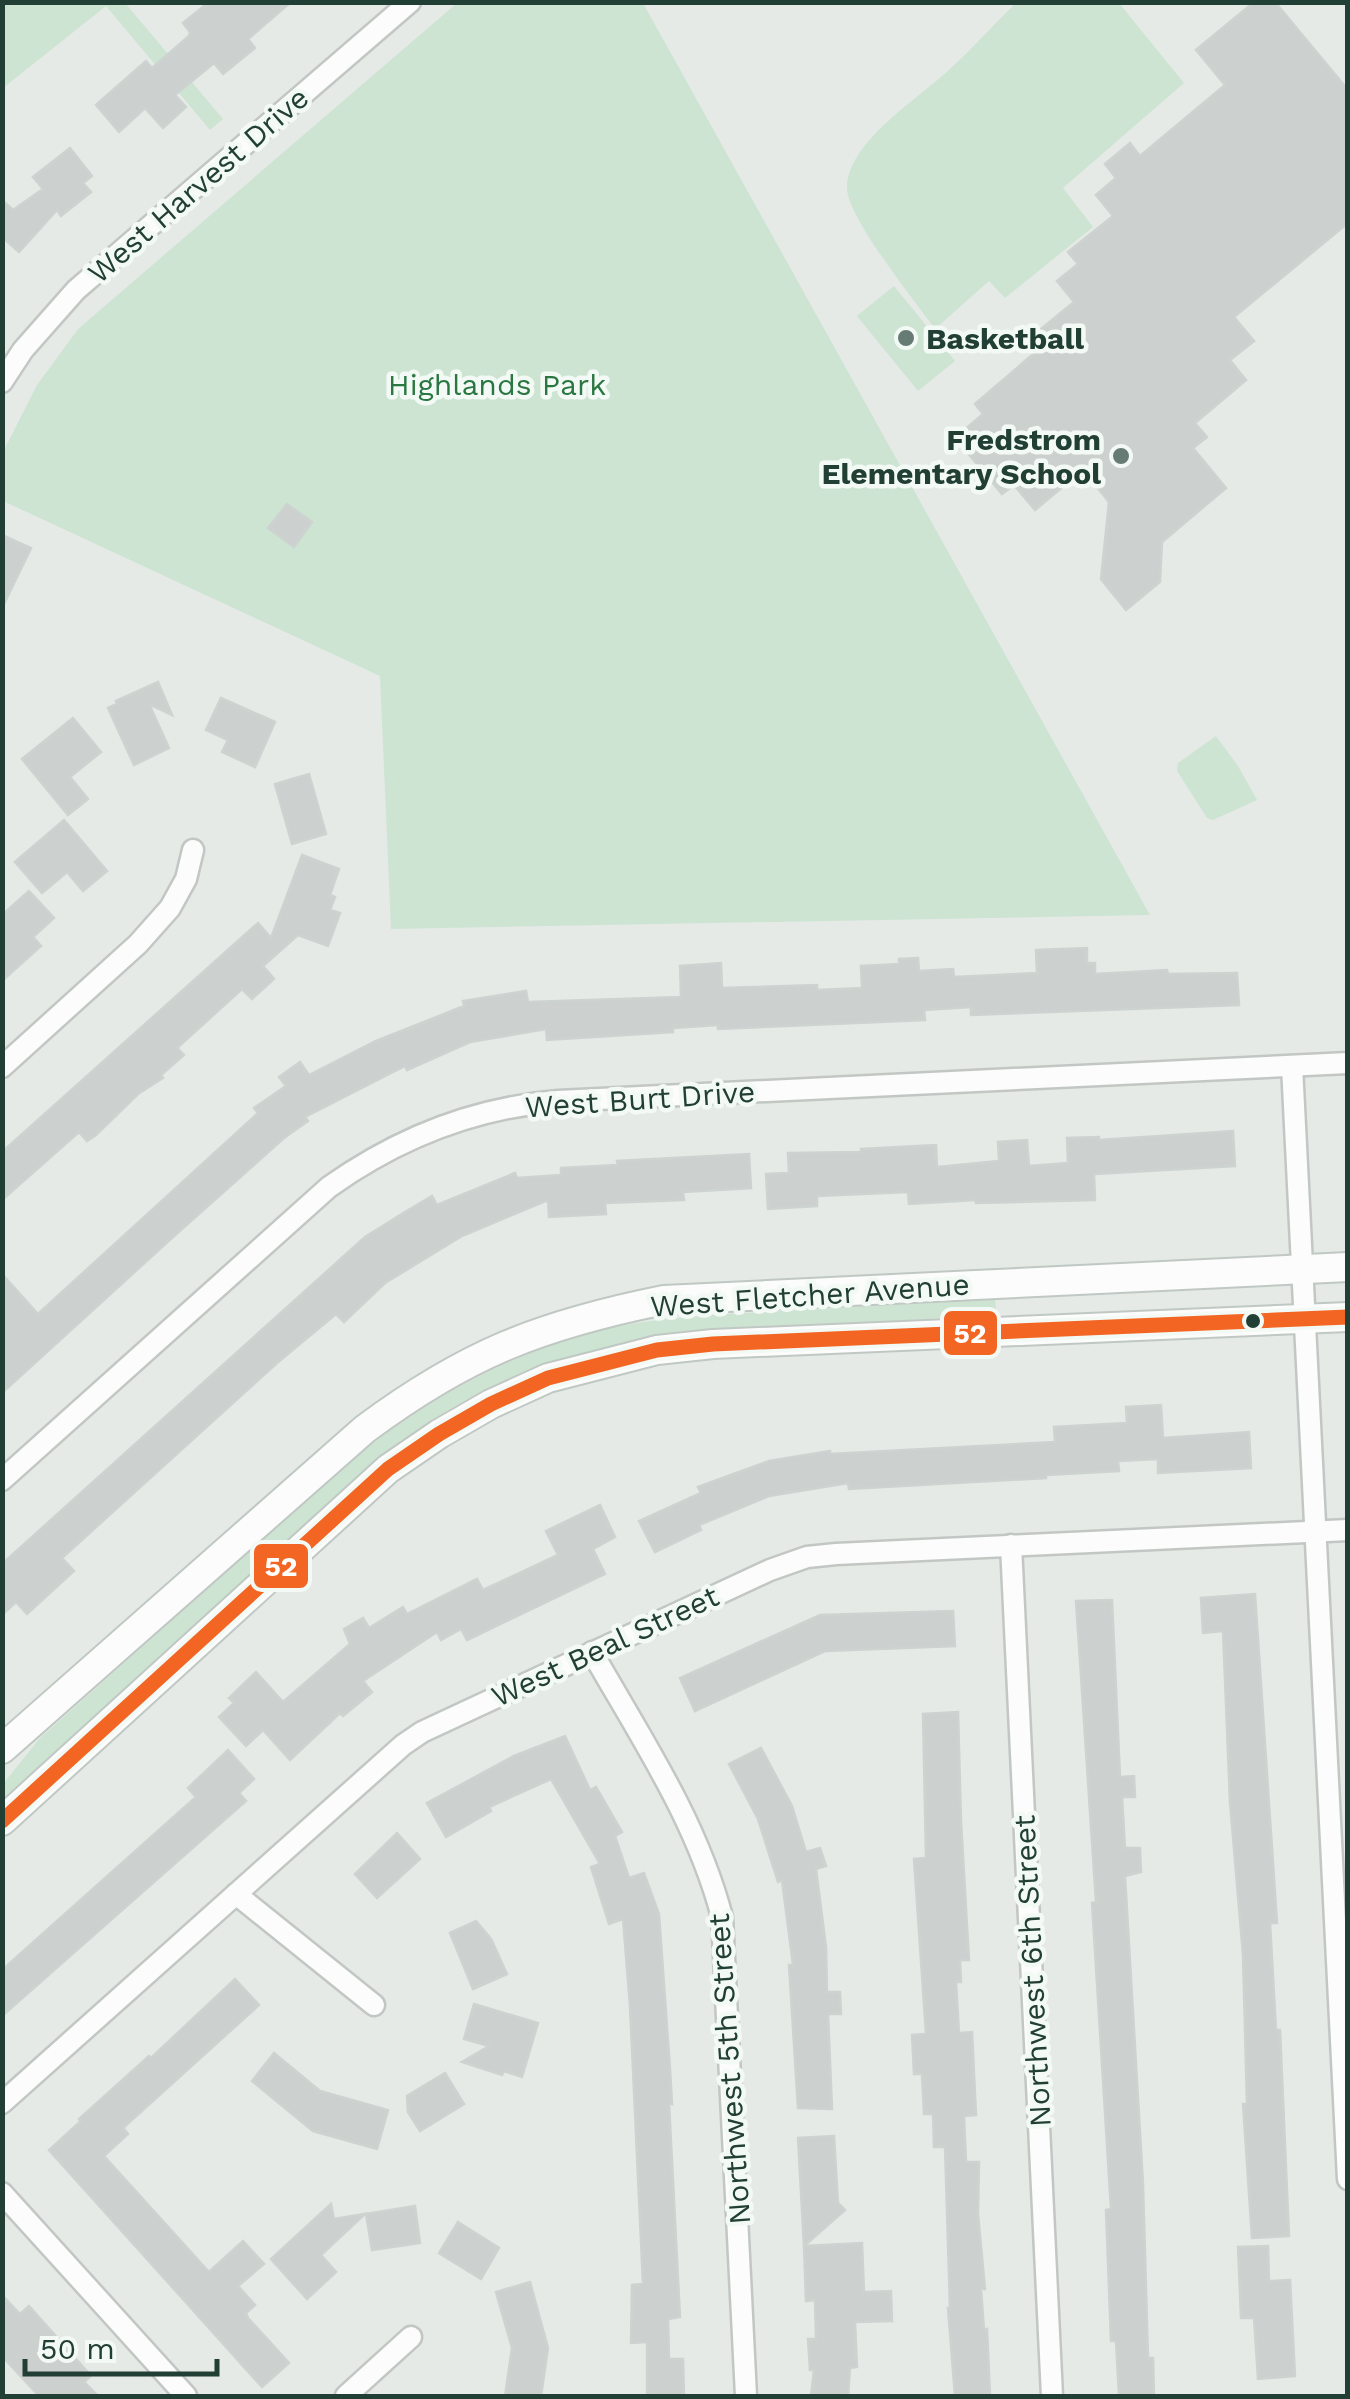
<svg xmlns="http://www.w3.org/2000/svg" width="1350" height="2399" font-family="'Work Sans',sans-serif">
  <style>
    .green { fill: #cde4d2 }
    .building { fill: #ccd1cf; stroke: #cdd3d0; stroke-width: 2.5 }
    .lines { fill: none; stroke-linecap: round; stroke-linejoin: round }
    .minor-casing { stroke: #c2c7c4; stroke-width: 25 }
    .secondary-casing { stroke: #c0c8c4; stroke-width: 32 }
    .minor { stroke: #fbfcfb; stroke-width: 20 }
    .secondary { stroke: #fbfcfb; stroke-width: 28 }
    .bus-1-casing { stroke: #f3f9f5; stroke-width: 22 }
    .bus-1 { stroke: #f26522; stroke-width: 15 }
    .poi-dot { fill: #667b73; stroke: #f3f9f5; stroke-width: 4 }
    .bus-dot { fill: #213f35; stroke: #f3f9f5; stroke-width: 4 }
    .labels { text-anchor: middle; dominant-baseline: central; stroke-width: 9; stroke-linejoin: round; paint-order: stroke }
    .street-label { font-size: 30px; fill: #213f35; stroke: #f3f9f5 }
    .poi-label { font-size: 30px; font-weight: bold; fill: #213f35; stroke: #f3f9f5; text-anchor: start }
    .park-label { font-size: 30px; fill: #2a7742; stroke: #f3f9f5 }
    .line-badge { stroke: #f3f9f5; stroke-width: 4 }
    .badge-label { font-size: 28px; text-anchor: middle; font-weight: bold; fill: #fff }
  </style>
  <rect width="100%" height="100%" fill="#e5eae7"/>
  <g class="green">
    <path d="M3,3H125L223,119L210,130L106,6L3,88Z"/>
    <path d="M457,3H643L1150,915L391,929L380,676L3,501V452L37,385L78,329Z"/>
    <path d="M1016,3H1119L1184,83L1063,188L1093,227L1005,298L989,281L935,329C915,301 846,216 847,187C848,141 921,97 951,68C974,47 994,24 1016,3Z"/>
    <path d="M894,286L955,361L918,391L857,316Z"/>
    <path d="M1216,736L1238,766L1257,800L1213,820L1207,818L1177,771L1178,763Z"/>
    <path d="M995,1298L996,1310L961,1317L684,1333C601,1345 520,1367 447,1411C378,1453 320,1512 261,1566C174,1645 88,1724 3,1803V1784L40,1738L356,1456C420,1406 486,1367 562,1341C633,1317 707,1315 781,1311C853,1307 924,1302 995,1298Z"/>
  </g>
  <g class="building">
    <path d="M209,2H291L248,39L255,48L223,74L214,63L175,95L186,107L163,128L145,108L119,132L96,105L146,61L152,68L189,36L190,32L183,23Z"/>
    <path d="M1254,2H1275L1348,90V223L1234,317L1254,341L1230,360L1246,380L1195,423L1207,437L1193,448L1226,488L1162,542L1160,582L1126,610L1101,579L1109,502L1083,470L1035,510L1014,485L1002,494L955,438L983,414L975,404L1039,349L1030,338L1074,302L1057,281L1078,264L1068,252L1113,216L1096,195L1116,178L1105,164L1130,143L1140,156L1225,85L1196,50Z"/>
    <path d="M70,148L92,176L83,183L91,192L61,216L57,210L19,252L2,237V200L13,210L43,189L33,177Z"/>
    <path d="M287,504L312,522L294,547L268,528Z"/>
    <path d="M2,535L31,548L2,608Z"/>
    <path d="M158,682L172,715L149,704L169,748L134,765L108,708L117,704L116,701Z"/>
    <path d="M221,698L275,722L255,767L222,752L228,740L206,730Z"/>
    <path d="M73,718L101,752L70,777L88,799L68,815L22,759Z"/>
    <path d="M309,774L326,834L292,844L275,784Z"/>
    <path d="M64,820L107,871L83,891L67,872L42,893L15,862Z"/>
    <path d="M302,855L339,869L330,895L335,897L330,910L340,913L328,946L298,935L263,966L274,979L252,999L242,989L177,1048L184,1055L161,1075L163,1078L138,1094L96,1135L87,1141L79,1132L2,1200V1152L258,923L271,938Z"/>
    <path d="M29,891L54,918L33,937L41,946L2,981V915Z"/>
    <path d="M1087,948V963H1095V974L1167,970L1168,974L1237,973L1239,1005L971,1015V1007L924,1010L925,1020L718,1029V1025L673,1028V1032L547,1040L546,1029L470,1042L407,1070L405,1066L305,1117L308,1121L284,1138L173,1237L2,1393V1274L38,1314L258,1113L254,1108L286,1086L279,1077L300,1062L309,1075L376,1041L464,1006L463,1001L526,991L528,1002L681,997L680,966L721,963L722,988L817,985V990L862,988L861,966L899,964V959L918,958L919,971L953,969L954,977L1037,973L1036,950Z"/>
    <path d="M1233,1131L1235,1166L1094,1174L1095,1200L976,1203V1200L909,1204L908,1192L817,1196V1206L768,1209L766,1174L789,1173L788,1153L861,1152V1149L936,1145L937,1167L999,1161L998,1142L1027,1140L1029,1166L1068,1163L1067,1138L1099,1137V1140Z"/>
    <path d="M749,1154L751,1188L683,1192L684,1200L605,1203L606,1214L549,1217L548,1200L462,1236L385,1283L344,1322L336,1314L277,1363L62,1558L74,1571L27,1614L16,1602L2,1615V1564L365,1237L405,1212L432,1196L437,1205L515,1173L517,1178L561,1175V1168L618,1165L617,1161Z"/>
    <path d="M1161,1405L1163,1438L1249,1432L1251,1468L1158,1473V1459L1118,1461L1119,1471L1046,1475V1478L849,1489L848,1483L769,1496L699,1525L701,1530L655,1552L639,1521L701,1493L698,1487L769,1461L830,1451V1454L1055,1442L1054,1427L1127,1423L1126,1407Z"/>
    <path d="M600,1505L615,1537L593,1549L605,1574L467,1640L461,1629L441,1640L437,1632L363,1681L372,1692L343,1716L340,1713L290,1760L263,1730L246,1746L219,1717L234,1703L229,1698L256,1672L283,1702L350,1644L344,1629L363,1618L369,1628L403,1607L407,1614L477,1579L483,1590L558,1555L546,1531Z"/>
    <path d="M1255,1594L1277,1923H1270L1276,2030H1280L1289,2236L1252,2238L1243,2104H1247L1243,1955L1230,1802L1223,1631L1203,1633L1201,1598Z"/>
    <path d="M1112,1600L1120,1777L1134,1776L1135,1797H1122L1125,1848H1140L1141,1872L1125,1876L1143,2184L1148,2358H1153L1154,2396H1119L1116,2341H1111L1106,2210L1111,2209L1092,1903L1096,1902L1076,1601Z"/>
    <path d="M953,1611L955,1646L825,1651L695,1711L680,1678L820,1615Z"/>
    <path d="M958,1712L961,1821L969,1960H960L961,1982H956L959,2033L972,2032L976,2115L964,2116L966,2162H979L978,2214L985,2289H981L984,2330L987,2329L990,2396H955L948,2308H950L945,2147H934L933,2114H924L922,2074H914L912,2035L926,2034L914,1859L926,1858L923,1714Z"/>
    <path d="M565,1736L590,1790L596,1787L622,1832L615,1836L629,1878L644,1873L659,1914L670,2069L672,2104L669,2103L680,2317L668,2319L669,2359H683L684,2396H647V2342L631,2343L632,2285L643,2284L630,2006L623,1919L609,1924L591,1867L600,1864L551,1779L489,1807L491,1811L446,1837L427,1803L514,1756Z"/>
    <path d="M761,1748L792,1806L806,1852L820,1848L826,1866L816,1869L826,1947L827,1992H840L841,2014H828L832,2109L798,2108L789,1965H793L782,1880L778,1882L758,1819L729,1764Z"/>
    <path d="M228,1750L254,1779L239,1793L246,1801L2,2016V1970L196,1797L188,1788Z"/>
    <path d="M397,1833L420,1859L377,1898L355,1874Z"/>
    <path d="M476,1921L491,1939L507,1974L473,1989L450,1933Z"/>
    <path d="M235,1979L259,2005L123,2128L128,2134L104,2156L209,2272L243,2241L264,2264L238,2286L255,2305L246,2313L248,2318L289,2363L262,2387L49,2150L81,2121L79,2119L149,2056L151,2058Z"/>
    <path d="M474,2004L538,2023L522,2077L504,2071L502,2075L462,2062L489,2046L464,2039Z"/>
    <path d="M274,2053L320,2091L388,2110L377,2149L313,2131L252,2081Z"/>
    <path d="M445,2073L464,2104L420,2131L408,2112L407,2096Z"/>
    <path d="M834,2136L838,2203L845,2210L804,2246L798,2138Z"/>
    <path d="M331,2204L334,2219L365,2214L321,2255L336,2272L307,2299L271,2259Z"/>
    <path d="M415,2206L420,2243L372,2250L366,2214Z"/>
    <path d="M458,2222L499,2248L481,2279L439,2253Z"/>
    <path d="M862,2243L864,2292L891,2291L892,2321L855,2322L857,2367L850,2368L848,2396H811L814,2370H810L808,2339H816L815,2300L806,2301L804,2246Z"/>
    <path d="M1268,2246L1269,2281L1290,2280L1295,2376L1258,2379L1254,2318H1241L1238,2247Z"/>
    <path d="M530,2282L548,2348L541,2396H505L512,2348L496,2292Z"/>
    <path d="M2,2295L20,2314L29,2306L91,2376L84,2382L98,2396H39L2,2356Z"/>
  </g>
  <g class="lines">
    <defs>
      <g id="minor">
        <path d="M2,382L23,350L76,290L410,2"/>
        <path d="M1292,1066L1348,2179"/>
        <path d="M2,1067L138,944L170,908L186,879L193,850"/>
        <path d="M2,1480L329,1187C398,1138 472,1108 558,1101L1348,1063"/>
        <path d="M1011,1545L1052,2396"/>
        <path d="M592,1652C641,1738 697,1821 722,1917L746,2396"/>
        <path d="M236,1894L374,2005"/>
        <path d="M2,2103L403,1745L422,1732L770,1570L807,1557L836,1554L1348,1530"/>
        <path d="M2,2193L186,2396"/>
        <path d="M346,2396L411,2337"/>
      </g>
      <g id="secondary">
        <path d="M2,1749L365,1429C466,1354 540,1325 664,1300L1348,1267"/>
        <path d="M2,1821L388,1469L439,1434L491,1404L548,1378L657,1350L713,1344L1348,1317"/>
      </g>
    </defs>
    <use href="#minor" class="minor-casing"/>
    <use href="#secondary" class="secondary-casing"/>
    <use href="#minor" class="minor"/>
    <use href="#secondary" class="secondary"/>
    <defs>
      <path id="bus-1" d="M2,1821L388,1469L439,1434L491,1404L548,1378L657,1350L713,1344L1348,1317"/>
    </defs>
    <use href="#bus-1" class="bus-1-casing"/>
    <use href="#bus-1" class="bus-1"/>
  </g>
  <g class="poi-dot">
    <circle cx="906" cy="338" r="10"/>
    <circle cx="1121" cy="456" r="10"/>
  </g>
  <circle class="bus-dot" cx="1253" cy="1321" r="9"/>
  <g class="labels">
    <g class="street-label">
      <text transform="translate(198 185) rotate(-41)">West Harvest Drive</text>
      <text transform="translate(640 1099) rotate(-4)">West Burt Drive</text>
      <text transform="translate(810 1295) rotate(-4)">West Fletcher Avenue</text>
      <text transform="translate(605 1646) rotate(-25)">West Beal Street</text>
      <text transform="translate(1032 1971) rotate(-93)">Northwest 6th Street</text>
      <text transform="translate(729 2069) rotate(-94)">Northwest 5th Street</text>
    </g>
    <g class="poi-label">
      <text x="926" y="338">Basketball</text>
      <text x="1101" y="439" text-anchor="end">Fredstrom<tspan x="1101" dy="34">Elementary School</tspan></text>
    </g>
    <g class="park-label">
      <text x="497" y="384">Highlands Park</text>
    </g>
  </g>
  <g class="line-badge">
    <rect x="942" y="1309" width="57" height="48" rx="10" fill="#f26522"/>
    <rect x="252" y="1542" width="58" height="48" rx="10" fill="#f26522"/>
  </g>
  <g class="badge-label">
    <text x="970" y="1343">52</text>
    <text x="281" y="1576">52</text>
  </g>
  <rect width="1350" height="2399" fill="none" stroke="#213f35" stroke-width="10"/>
  <path d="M25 2359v15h192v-15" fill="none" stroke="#213f35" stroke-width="5"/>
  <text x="40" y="2359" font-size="30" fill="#213f35" stroke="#f3f9f5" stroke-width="8" paint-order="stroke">50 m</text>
</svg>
